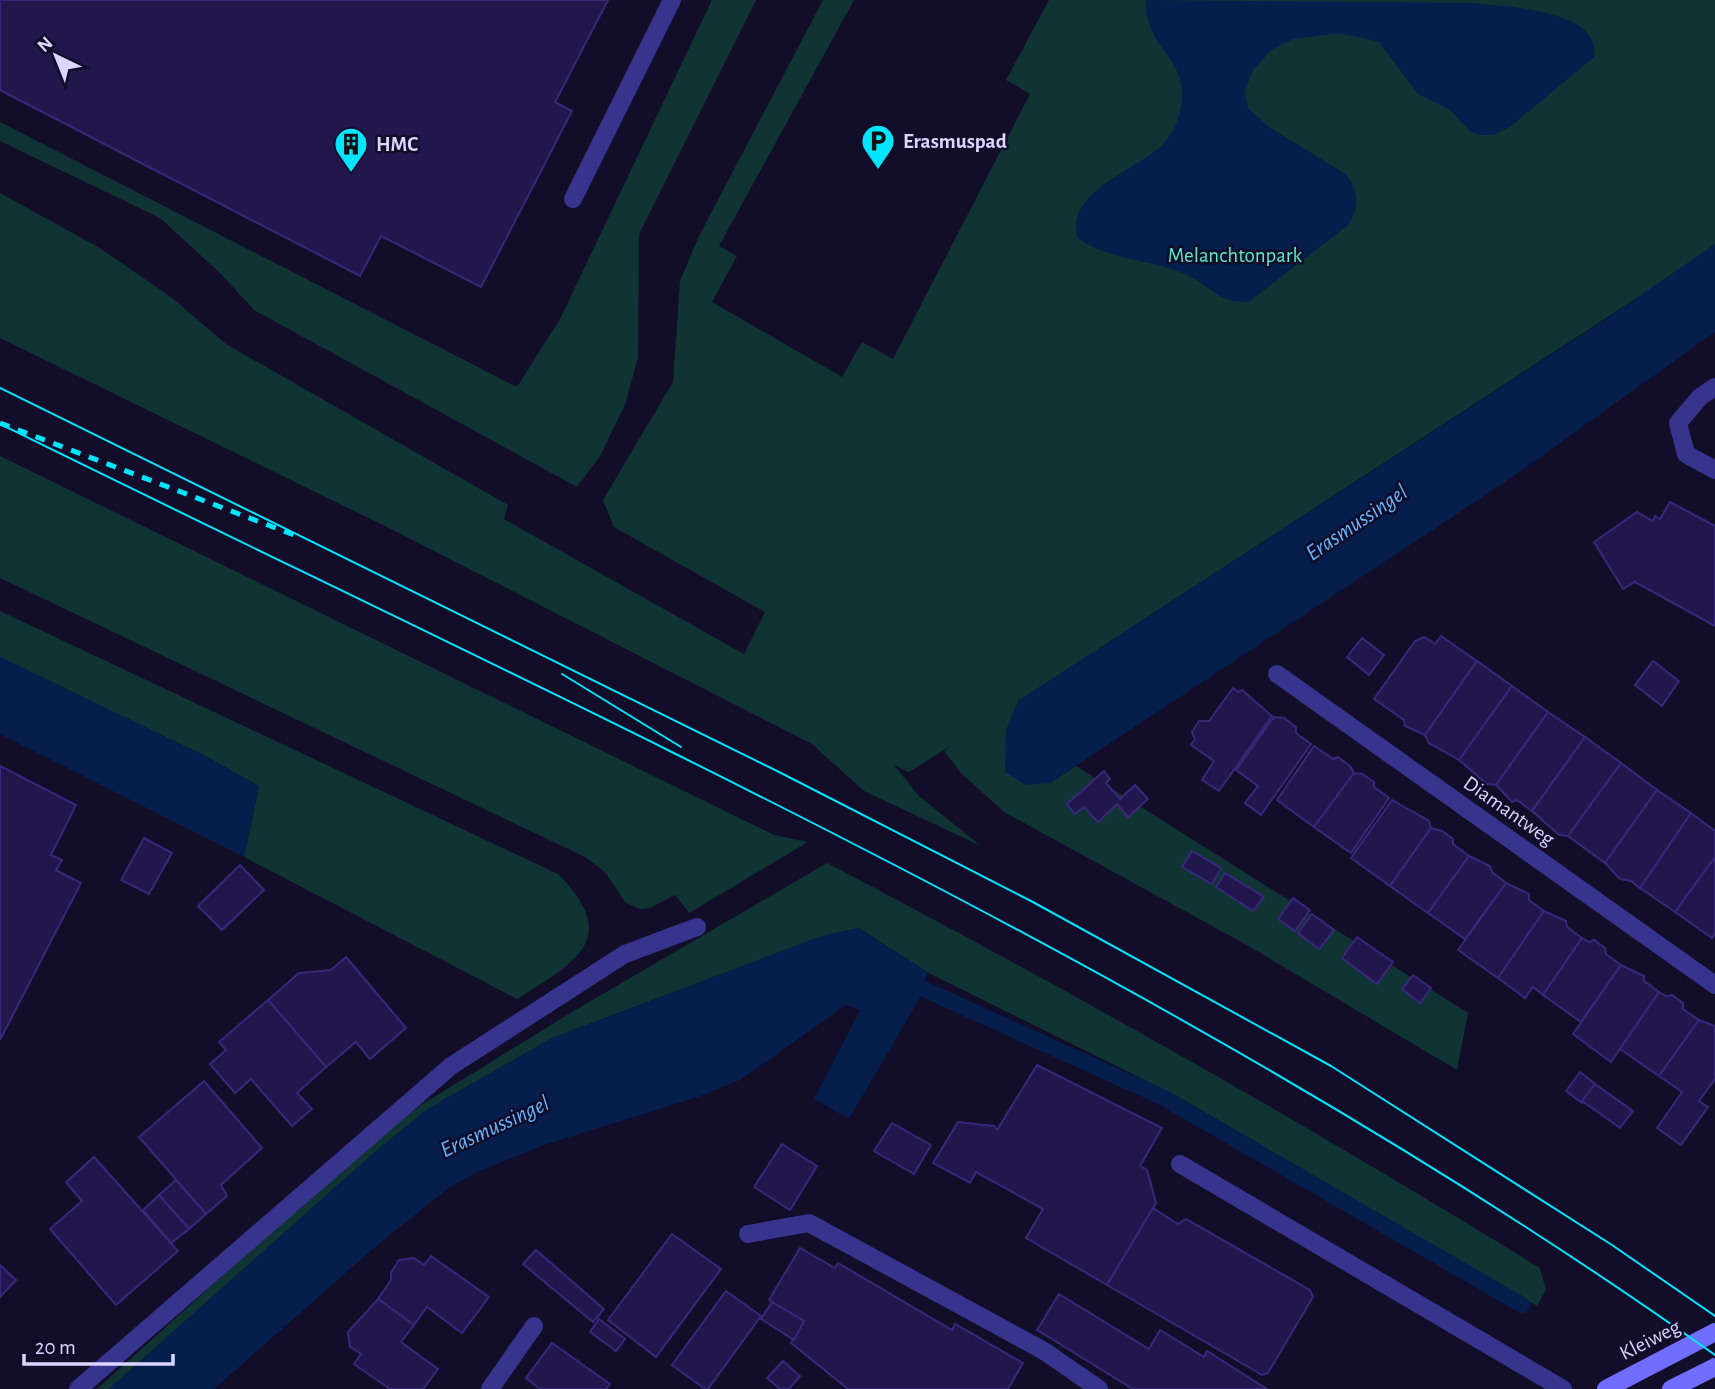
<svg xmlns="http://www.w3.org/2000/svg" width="1715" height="1389" font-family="'Alegreya Sans',sans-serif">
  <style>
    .green { fill: #103433 }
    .water { fill: #051e4b }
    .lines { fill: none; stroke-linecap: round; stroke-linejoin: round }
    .stream { stroke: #051e4b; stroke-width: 16 }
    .building { fill: #22174c; stroke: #38277b; stroke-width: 2 }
    .lane { stroke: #37348d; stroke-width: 18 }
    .street { stroke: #37348d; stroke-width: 18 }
    .secondary { stroke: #716dff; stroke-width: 18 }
    .tram { stroke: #02e5ff; stroke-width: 2 }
    .rail { stroke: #02e5ff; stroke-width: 5; stroke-dasharray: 10 9; stroke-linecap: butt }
    .labels { text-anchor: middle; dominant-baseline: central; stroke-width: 5; stroke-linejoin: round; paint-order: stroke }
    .poi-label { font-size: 21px; font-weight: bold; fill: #dad6ff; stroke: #120d29; text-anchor: start }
    .park-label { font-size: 21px; fill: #55ecc7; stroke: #120d29 }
    .street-label { font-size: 21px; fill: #dad6ff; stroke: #120d29 }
    .water-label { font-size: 23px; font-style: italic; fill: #64b7ff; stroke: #120d29 }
  </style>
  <rect width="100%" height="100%" fill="#120d29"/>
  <g class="green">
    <path d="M712,0H756L639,234L638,357L625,405L600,456L577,487L254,310L221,274L160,218L0,141V122L517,387L560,319Z"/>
    <path d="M823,0H854L719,246L737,256L712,302L842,377L862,342L893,359L1030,94L1006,80L1049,0H1715V247L1017,702L1050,783L1076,766L1468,1013L1457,1070L1245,944L1004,812L961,773L944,751L952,745L909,772L894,765L919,796L981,846L864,791L812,744L387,527L0,338V193L98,247L171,297L226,344L508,505L504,519L744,654L765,612L614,527L603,500L673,382L680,281L699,236Z"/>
    <path d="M0,456L774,835L808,842L689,913L675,895L650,908L639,909L625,902L604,871L585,857L0,578Z"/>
    <path d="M0,611L558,874C623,939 574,963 517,999L244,857L259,786L207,757L0,657Z"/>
    <path d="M827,863C1069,990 1307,1124 1540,1268L1546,1290L1537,1306L1177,1096L927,972L859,928L822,936L552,1038L428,1109L376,1151L109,1389H97L352,1159L421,1105L572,1012Z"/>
  </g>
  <g class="water">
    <path d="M1145,0L1472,3C1505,7 1602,9 1594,57L1510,127L1493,135H1481L1471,132L1450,110L1418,94L1379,42L1339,33L1293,39L1271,50L1253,70L1245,91L1248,108L1269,127L1347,175C1359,193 1360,208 1347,226L1250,301C1221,306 1211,286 1187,275C1152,259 1110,261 1078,238C1063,191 1140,170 1165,142C1175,131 1181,114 1182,98C1184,65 1160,53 1150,26C1147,18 1146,9 1145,0Z"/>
    <path d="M1715,244V332L1511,478L1050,783L1026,785L1005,772L1006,730L1018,701L1606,319Z"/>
    <path d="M0,657L207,757L259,786L244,857L0,734Z"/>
    <path d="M859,928L927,972L925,989L849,1119L814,1099L860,1010L846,1005L740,1080L698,1097L547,1144L477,1172L447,1189L374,1248L214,1389H109L376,1151L428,1109L552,1038L822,936Z"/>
  </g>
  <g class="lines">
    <path class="stream" d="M906,981L1164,1098L1522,1305"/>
  </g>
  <g class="building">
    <path d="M0,0H608L555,102L572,111L481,287L381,236L360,276L0,90Z"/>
    <path d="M1670,502L1715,526V626L1635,582L1623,589L1594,542L1637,512L1653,521L1655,516L1660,519Z"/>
    <path d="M1441,636L1477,661L1425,735L1405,726L1404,720L1374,699L1415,641L1424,637L1435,644Z"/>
    <path d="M1362,638L1384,655L1369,675L1347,657Z"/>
    <path d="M1477,661L1512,686L1459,760L1429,743L1425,735Z"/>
    <path d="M1653,661L1679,681L1662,706L1635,685Z"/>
    <path d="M1512,686L1548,712L1496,785L1487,784L1459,760Z"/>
    <path d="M1233,688L1238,692L1242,690L1272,716L1219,791L1202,780L1214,761L1191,745L1195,739L1192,732L1199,721H1209Z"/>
    <path d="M1548,712L1585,737L1532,811L1517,800L1512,802L1496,785Z"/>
    <path d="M1274,717L1284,718L1296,727V733L1311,744L1261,815L1245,803L1258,786L1236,770Z"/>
    <path d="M1585,737L1621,763L1568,836L1559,835L1532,811Z"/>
    <path d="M1314,746L1333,759L1338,757L1350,766L1354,773L1314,827L1277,800Z"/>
    <path d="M1621,763L1657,790L1605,863L1568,836Z"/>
    <path d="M0,766L76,805L51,855L62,860L56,870L81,883L0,1040Z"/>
    <path d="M1104,771L1110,779L1106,783L1120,799L1135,785L1148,799L1128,817L1117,804L1098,822L1084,807L1075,814L1067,804Z"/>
    <path d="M1354,773L1362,774L1374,782V787L1389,798L1351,853L1314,827Z"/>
    <path d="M1657,790L1691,813L1640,888L1631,881L1620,879L1605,863Z"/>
    <path d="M1392,800L1429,821L1431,828L1390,886L1351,858Z"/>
    <path d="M1691,813L1715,831V857L1675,912L1640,888Z"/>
    <path d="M1431,828L1442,831L1453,839V844L1469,856L1428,913L1390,886Z"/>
    <path d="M144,838L172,853L149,894L121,880Z"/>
    <path d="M1192,851L1221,868L1212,884L1182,867Z"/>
    <path d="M1469,856L1490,866L1492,872L1506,883L1465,939L1428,913Z"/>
    <path d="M1715,857V933L1712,938L1675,912Z"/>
    <path d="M240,865L264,890L222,930L198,906Z"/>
    <path d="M1225,873L1264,897L1253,911L1216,887Z"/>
    <path d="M1506,883L1529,894V900L1544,911L1498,978L1458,950Z"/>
    <path d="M1293,898L1310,910L1295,931L1278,919Z"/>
    <path d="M1544,911L1566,921L1567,927L1582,938L1543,995L1533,987L1525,998L1498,978Z"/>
    <path d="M1312,914L1334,930L1319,949L1298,933Z"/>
    <path d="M1357,937L1393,962L1377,984L1342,958Z"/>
    <path d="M1582,938L1589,942L1594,940L1605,948L1606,954L1621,965L1581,1022L1543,995Z"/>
    <path d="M346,957L406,1028L370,1059L356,1042L326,1067L268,1000L299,973L331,970Z"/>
    <path d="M1621,965L1644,976V981L1659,992L1611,1062L1573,1034Z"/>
    <path d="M1413,975L1431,988L1420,1003L1402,989Z"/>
    <path d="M1659,992L1666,996L1672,995L1683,1003V1009L1699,1020L1659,1076L1620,1049Z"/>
    <path d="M268,1000L326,1067L297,1093L312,1109L292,1126L251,1079L235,1093L210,1064L226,1050L219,1042Z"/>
    <path d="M1699,1020L1715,1026V1079L1699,1101L1708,1107L1681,1145L1657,1128L1682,1092L1659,1076Z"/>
    <path d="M1037,1065L1162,1128L1140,1166L1147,1170L1156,1203L1107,1285L1026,1238L1043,1209L976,1172L970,1183L933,1163L958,1122L994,1126L997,1130Z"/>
    <path d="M1580,1072L1595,1084L1582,1103L1566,1091Z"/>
    <path d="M204,1081L262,1148L221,1185L227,1196L206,1214L139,1137Z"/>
    <path d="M1595,1084L1633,1111L1620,1128L1582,1101Z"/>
    <path d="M892,1123L931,1145L914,1174L874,1151Z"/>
    <path d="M782,1144L817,1166L790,1210L754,1187Z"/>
    <path d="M94,1157L178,1251L116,1305L50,1229L82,1201L66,1182Z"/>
    <path d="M176,1180L206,1214L189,1229L159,1195Z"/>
    <path d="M159,1195L189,1229L171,1243L143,1210Z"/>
    <path d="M1153,1208L1178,1224L1186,1219L1310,1290L1313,1297L1268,1373L1262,1375L1107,1285Z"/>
    <path d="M672,1234L721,1269L656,1357L608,1320Z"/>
    <path d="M800,1248L835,1268L838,1263L952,1330L955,1324L1023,1363L1008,1389H848L791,1343L804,1321L769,1300Z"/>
    <path d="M536,1250L604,1309L593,1322L523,1264Z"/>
    <path d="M431,1256L489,1297L462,1333L427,1307L414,1325L378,1299L391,1280V1273L399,1260L414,1258L424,1265Z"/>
    <path d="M0,1265L16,1280L0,1297Z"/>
    <path d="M726,1291L761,1316L708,1389H705L672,1365Z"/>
    <path d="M1059,1294L1149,1349L1160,1330L1204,1357L1207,1351L1267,1389H1133L1037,1330Z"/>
    <path d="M378,1299L414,1325L401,1342L438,1369L423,1389H390L354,1364L361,1354L350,1347L348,1332Z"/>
    <path d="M772,1302L804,1321L794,1340L761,1319Z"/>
    <path d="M599,1319L625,1339L616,1351L590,1332Z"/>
    <path d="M552,1343L610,1384L606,1389H540L526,1378Z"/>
    <path d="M783,1361L800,1376L789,1389H780L767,1378Z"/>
  </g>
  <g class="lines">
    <g class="lane">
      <path d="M573,199L672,0"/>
      <path d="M1180,1164L1563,1389"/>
      <path d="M748,1234L809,1223L1044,1351L1099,1389"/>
    </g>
    <g class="street">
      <path d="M1715,387L1700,397L1678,423L1686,454L1715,470"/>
      <path d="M1277,674L1715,985"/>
      <path d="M78,1389L451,1066L625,954L697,927"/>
      <path d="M490,1389L534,1326"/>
    </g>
    <g class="secondary">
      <path d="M1606,1389L1715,1332"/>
      <path d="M1671,1389L1715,1367"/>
    </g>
    <g class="tram">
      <path d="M0,388L779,772L1031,901L1331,1066L1612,1245L1715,1316"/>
      <path d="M0,424C583,712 1183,977 1715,1355"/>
      <path d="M562,674L681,747"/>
    </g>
    <path class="rail" d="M0,423L294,535"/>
  </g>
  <defs>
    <symbol id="parking-pin" viewBox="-11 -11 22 30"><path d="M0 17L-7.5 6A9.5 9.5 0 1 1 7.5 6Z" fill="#02e5ff" stroke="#120d29"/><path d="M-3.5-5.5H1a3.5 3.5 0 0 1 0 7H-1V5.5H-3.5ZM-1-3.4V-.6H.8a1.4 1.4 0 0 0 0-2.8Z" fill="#111"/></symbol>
    <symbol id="building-pin" viewBox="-11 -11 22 30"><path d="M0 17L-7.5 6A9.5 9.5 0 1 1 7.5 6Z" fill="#02e5ff" stroke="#120d29"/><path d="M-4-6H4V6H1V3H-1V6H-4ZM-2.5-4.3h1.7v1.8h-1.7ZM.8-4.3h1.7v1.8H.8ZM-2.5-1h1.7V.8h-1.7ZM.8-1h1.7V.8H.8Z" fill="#111"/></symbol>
  </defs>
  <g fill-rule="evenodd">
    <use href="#parking-pin" x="859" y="122" width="38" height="52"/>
    <use href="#building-pin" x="332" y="125" width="38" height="52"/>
  </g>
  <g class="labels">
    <g class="poi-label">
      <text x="903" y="141">Erasmuspad</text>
      <text x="376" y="144">HMC</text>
    </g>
    <g class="park-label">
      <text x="1235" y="255">Melanchtonpark</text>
    </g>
    <g class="street-label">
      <text transform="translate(1509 811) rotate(35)">Diamantweg</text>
      <text transform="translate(1650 1340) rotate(-27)">Kleiweg</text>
    </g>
    <g class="water-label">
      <text transform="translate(1357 523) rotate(-34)">Erasmussingel</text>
      <text transform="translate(495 1127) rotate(-25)">Erasmussingel</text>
    </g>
  </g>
  <g transform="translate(56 56) rotate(317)" stroke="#120d29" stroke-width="5" paint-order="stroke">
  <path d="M0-5L12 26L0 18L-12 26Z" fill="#dad6ff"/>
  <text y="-10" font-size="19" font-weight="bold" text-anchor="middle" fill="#dad6ff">N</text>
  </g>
  <path d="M24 1354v10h149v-10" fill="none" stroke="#dad6ff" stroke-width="3.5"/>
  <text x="35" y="1354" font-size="21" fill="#dad6ff" stroke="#120d29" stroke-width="5" paint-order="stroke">20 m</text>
</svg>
